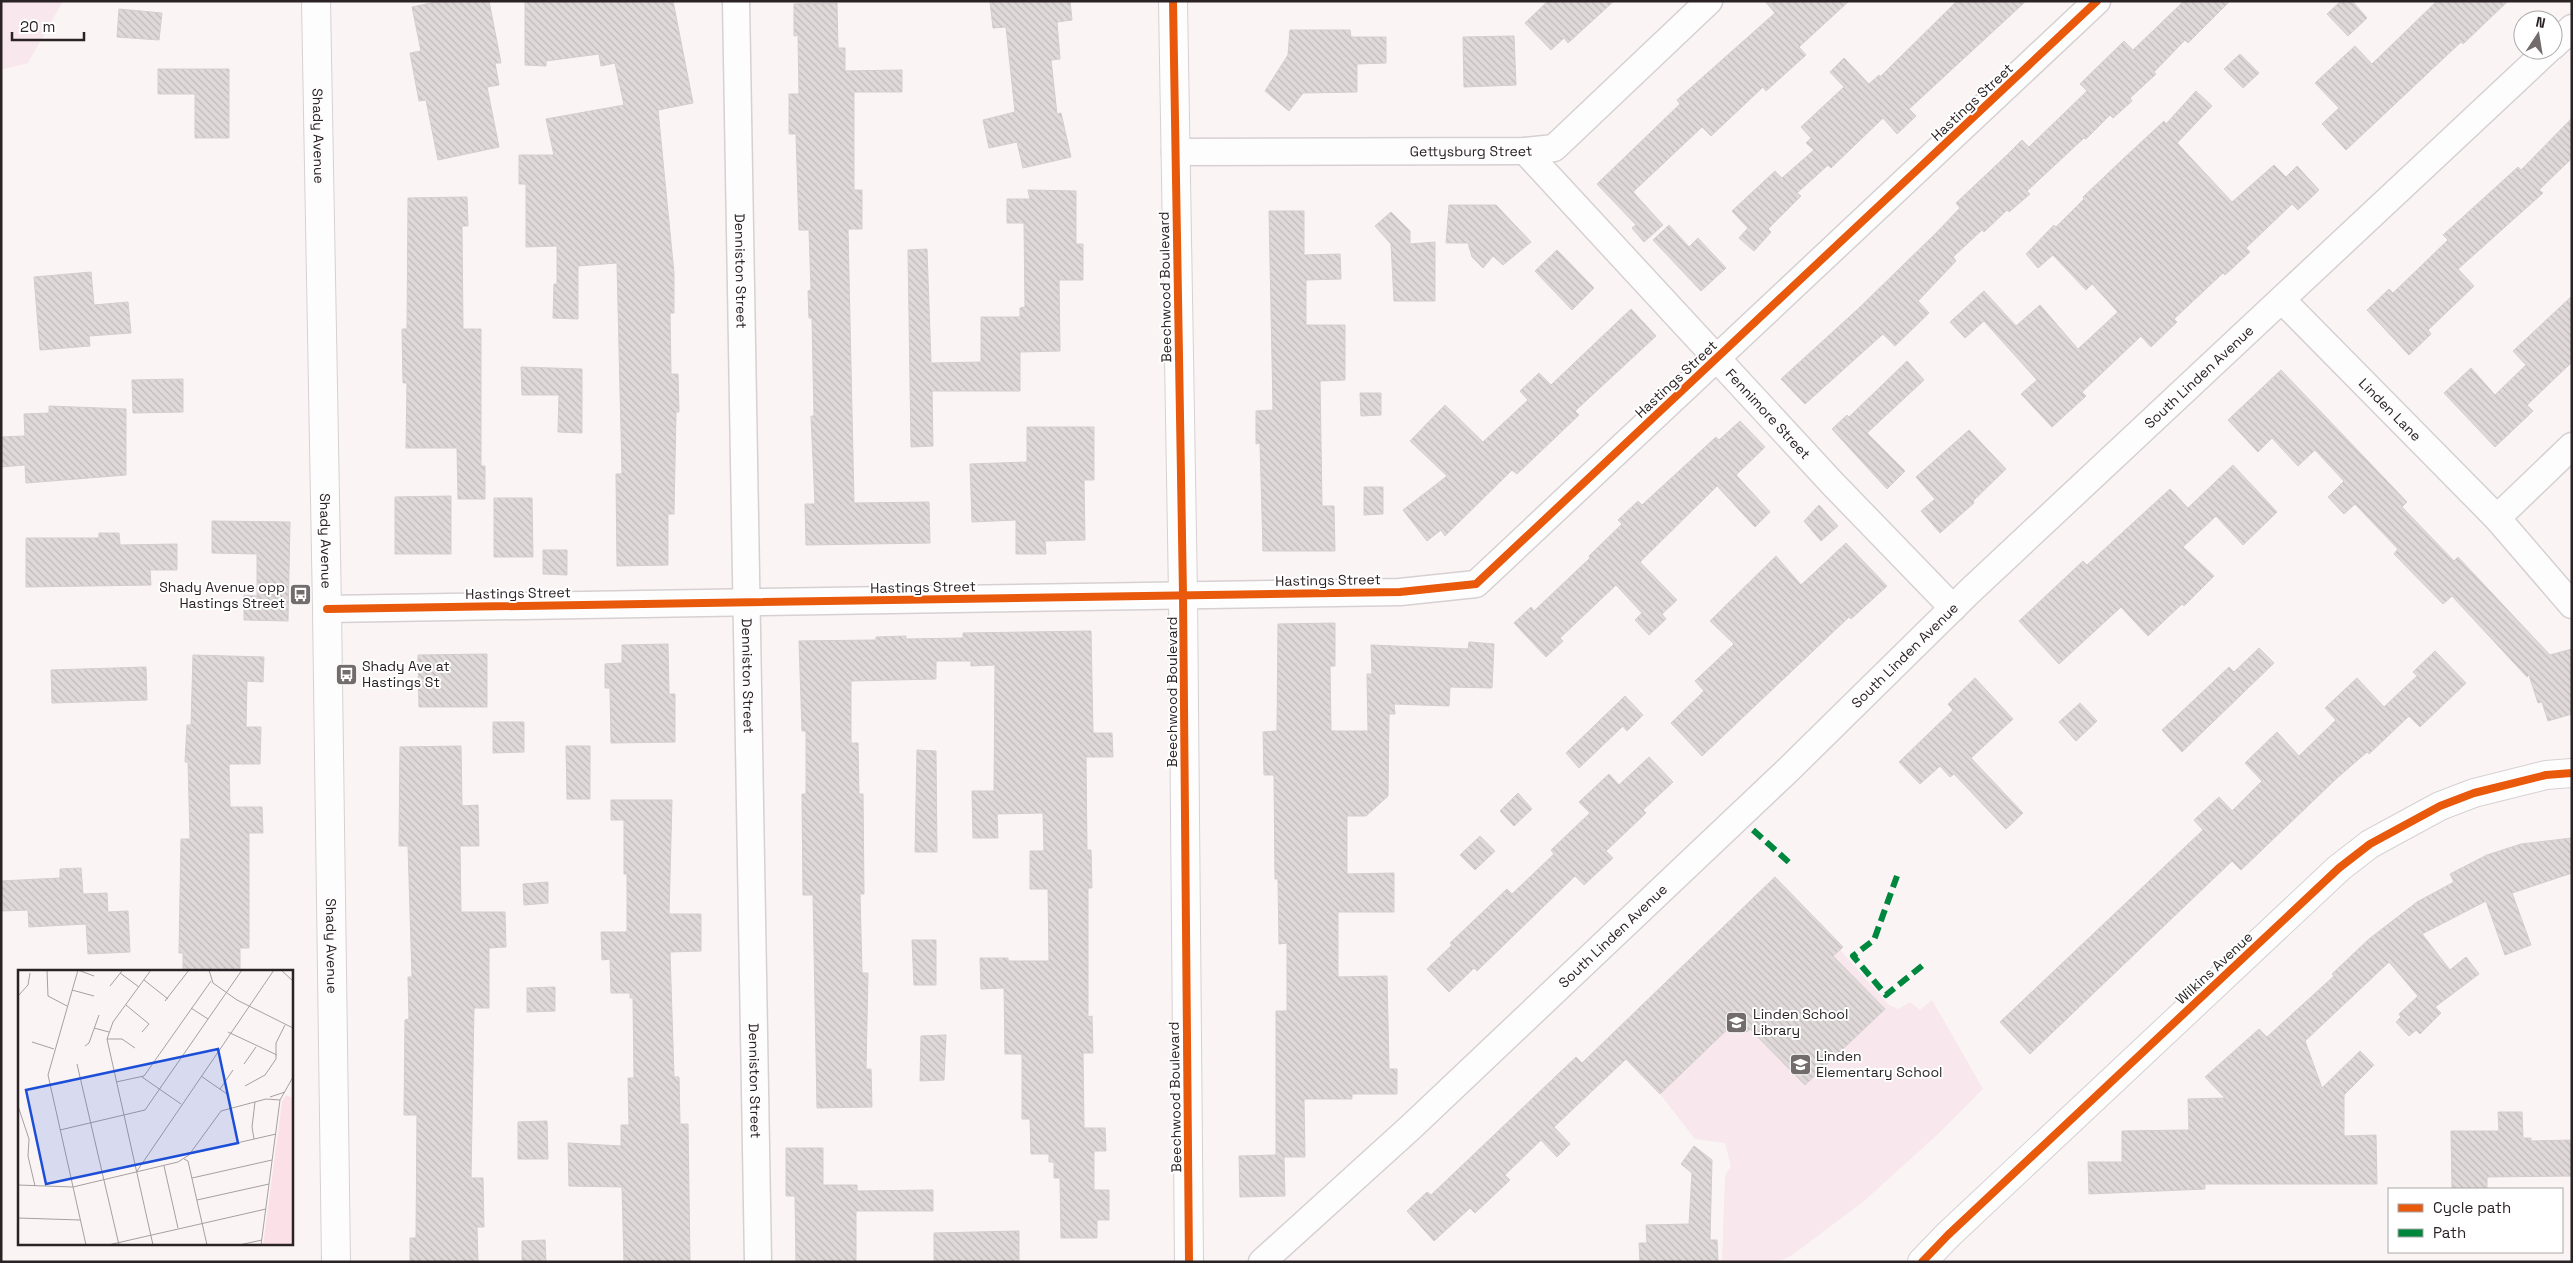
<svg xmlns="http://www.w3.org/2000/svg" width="2573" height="1263" font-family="'Space Grotesk',sans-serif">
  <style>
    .built { fill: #f8e7ec }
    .building { fill: url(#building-back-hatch); stroke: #d5ced0 }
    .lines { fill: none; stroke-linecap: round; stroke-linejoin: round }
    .minor-casing { stroke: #d7d0d2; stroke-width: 29 }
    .major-casing { stroke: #d7d0d2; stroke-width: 30 }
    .minor { stroke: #fefdfe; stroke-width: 26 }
    .major { stroke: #fefdfe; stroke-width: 28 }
    .quiet { stroke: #00873e; stroke-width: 6; stroke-dasharray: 12 6; stroke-linecap: butt }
    .cycleway-casing { stroke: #fff; stroke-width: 11 }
    .cycleway { stroke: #e8590c; stroke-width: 8 }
    .labels { text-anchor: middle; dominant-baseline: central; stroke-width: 4; stroke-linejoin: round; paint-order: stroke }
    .street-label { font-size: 14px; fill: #2a2224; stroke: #fff }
    .poi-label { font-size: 14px; fill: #2a2224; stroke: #fff; text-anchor: start }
    .inset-road { fill: none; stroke: #a7a0a1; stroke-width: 1 }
    .view { fill: #1d4ed8; fill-opacity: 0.15; stroke: #1d4ed8; stroke-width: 2.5 }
    .inset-edge { fill: none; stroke: #2a2224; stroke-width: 2.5 }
  </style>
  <defs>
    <pattern id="building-back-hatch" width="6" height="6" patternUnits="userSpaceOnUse" patternTransform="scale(1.25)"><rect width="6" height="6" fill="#e0d9da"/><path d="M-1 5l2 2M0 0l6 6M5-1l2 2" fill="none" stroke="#c0babb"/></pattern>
  </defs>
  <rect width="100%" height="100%" fill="#faf4f5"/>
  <g class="built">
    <path d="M1,1H63L28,63L1,70Z"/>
    <path d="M1775,877L1889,1005L1898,1009L1910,1002L1920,1010L1932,1000L1983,1089L1938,1134L1864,1201L1791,1256L1777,1262H1722L1725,1176L1731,1166L1725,1143L1695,1139L1660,1094L1607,1040Z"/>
  </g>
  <g class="building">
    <path d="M441,1H489L501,63H495L499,85L487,87L499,147L438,160L426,100L419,101L410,53L421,51L412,7Z"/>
    <path d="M525,1H673L693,103L658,110L674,273V313H670L671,374H678L679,412H676L674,514H668V565L617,566L616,474H622L617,263L578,266V319L553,318L554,284H557V246L526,247V184H519V155H554L546,119L624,105L615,63L601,66L599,54L546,61V66L525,65Z"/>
    <path d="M990,1H1070L1072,20L1057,22L1060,59L1051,60L1057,114L1061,113L1071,157L1023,168L1017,142L989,148L983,120L1015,112L1006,27L993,28Z"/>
    <path d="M1548,1H1614L1568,43L1564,38L1551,50L1525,23Z"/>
    <path d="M1765,1H1849L1799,47L1806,55L1766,91L1763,87L1711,136L1702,127L1633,192L1663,225L1644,242L1632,228L1636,225L1597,184L1680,104L1677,100L1775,13Z"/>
    <path d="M1957,1H2026L1909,109L1916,116L1897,134L1883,118L1831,168L1828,165L1797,193L1801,196L1768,229L1771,232L1754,251L1739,238L1748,228L1732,211L1775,171L1782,178L1814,150L1806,143L1811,138L1801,127L1844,87L1830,72L1844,58L1869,84L1879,75L1880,77Z"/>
    <path d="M2184,1H2230L2188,43L2185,40L2154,72L2156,74L2130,98L2132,101L2113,118L2110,115L2086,139L2084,138L2027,191L2030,194L2009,212L2007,210L1984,232L1982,230L1953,257L1956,261L1918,301L1929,313L1895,346L1883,334L1805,404L1781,379L1859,308L1936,233L1960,208L1956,203L2006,156L2022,140L2029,147L2087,91L2080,84L2124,41L2133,50Z"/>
    <path d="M2341,1H2352L2367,18L2348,36L2327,14Z"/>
    <path d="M2437,1H2508L2463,44L2461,42L2346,150L2322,124L2339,108L2315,83L2355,46L2372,64Z"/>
    <path d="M837,3L838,48H845V71L902,70V92H854V190H862V229H848L854,503L929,502L930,543L806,545L805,504H815L811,416H814L813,369L812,318H809L808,291L811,290L809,230H799L796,134H789V94H799L798,35L794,36V4Z"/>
    <path d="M119,9L162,13L159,40L117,37Z"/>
    <path d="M1290,30H1350L1351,37H1386V63L1357,64V92L1303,93L1289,111L1265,91L1288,55Z"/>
    <path d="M1514,36L1516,85L1464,87L1463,37Z"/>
    <path d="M2240,54L2259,73L2243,88L2224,69Z"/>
    <path d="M158,69H229V138H195V94H158Z"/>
    <path d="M2196,91L2212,106L2177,143L2232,202L2274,165L2286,177L2297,166L2319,190L2298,210L2292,204L2246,248L2250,252L2225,275L2223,273L2174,319L2177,322L2151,347L2141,336L2082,392L2086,396L2052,427L2021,394L2037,380L1984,321L1965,338L1950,322L1984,291L2016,326L2040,305L2078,349L2118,312L2092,284L2086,290L2053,255L2038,268L2026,254L2054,225L2056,227L2084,199L2083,197L2123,159L2164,121L2166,124Z"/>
    <path d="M2572,118V158L2539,190L2543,193L2458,269L2474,286L2428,330L2431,334L2409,355L2367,310L2389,289L2393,293L2448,240L2443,235L2518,167L2521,170Z"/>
    <path d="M1028,190L1076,191V244H1083V280H1059L1060,351L1020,352V391H932L933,446L911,447L908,250L927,249L931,363L981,362V317H1020V308L1025,307L1024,223H1007V199H1030Z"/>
    <path d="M467,197L468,226H462L463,329H481V466H485V499H458L457,448H406L407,383H403L402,329H407L408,198Z"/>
    <path d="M1449,205H1496L1531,242L1503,265L1493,256L1483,268L1472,257L1468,243H1446Z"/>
    <path d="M1269,211H1304V255L1340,254L1341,279L1306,280V325H1345V380L1320,381L1322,506H1334L1335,551H1263L1260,443L1256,444V411L1273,410Z"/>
    <path d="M1391,212L1410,231V244L1435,242V301H1394L1391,244L1375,226Z"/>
    <path d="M1669,225L1689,247L1698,238L1726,268L1701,291L1653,240Z"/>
    <path d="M1557,250L1594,288L1572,310L1535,271Z"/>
    <path d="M91,272L94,305L128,302L131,333L89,336L90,346L40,350L34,277Z"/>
    <path d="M2572,296V362L2527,405L2533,411L2495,447L2444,393L2471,368L2495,395L2526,365L2513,351Z"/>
    <path d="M1631,309L1656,336L1575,411L1579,415L1517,474L1512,470L1445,536L1441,530L1427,541L1403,510L1447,476L1410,441L1445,405L1483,442L1528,400L1520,391L1539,373L1551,385Z"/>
    <path d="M1907,361L1924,380L1867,433L1905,471L1887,489L1832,429L1847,415L1849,417Z"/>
    <path d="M521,367L582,369V433L558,432L559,395H522Z"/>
    <path d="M2281,370L2407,502L2402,507L2454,561L2458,557L2550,655L2572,649V714L2548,721L2542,702L2538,703L2529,675L2527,677L2452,596L2443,604L2394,554L2398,549L2355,504L2344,514L2328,497L2344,481L2315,450L2298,466L2272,438L2258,452L2228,420Z"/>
    <path d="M183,379V412L133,413L132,380Z"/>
    <path d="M1360,393H1381V415L1361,416Z"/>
    <path d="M49,406L126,409V475L26,483L25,465L1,467V437L25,436L24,414L49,413Z"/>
    <path d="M1740,421L1765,447L1736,475L1770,512L1755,527L1717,486L1640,562L1677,600L1662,614L1666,619L1649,635L1635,620L1642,613L1616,585L1560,638L1563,641L1546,657L1514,623L1531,607L1534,611L1590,558L1589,556L1622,524L1618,520L1638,501L1642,505L1716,437L1719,440Z"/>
    <path d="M1027,427H1094V480H1084L1085,540L1045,541L1046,554H1016V520L972,522L970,464L1027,462Z"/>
    <path d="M1969,430L2006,469L1973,501L1974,503L1940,533L1921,511L1935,499L1916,477Z"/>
    <path d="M2233,465L2277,512L2243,545L2216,516L2183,547L2214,576L2184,606L2182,604L2148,636L2121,607L2059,664L2019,621L2083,561L2087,565L2170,489L2188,508Z"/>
    <path d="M1364,487H1383V514L1364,515Z"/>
    <path d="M451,496V554H395V497Z"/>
    <path d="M494,498H532L533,557H494Z"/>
    <path d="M1819,505L1838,526L1821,541L1804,521Z"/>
    <path d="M212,521L290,522L288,621L244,620V595L257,596V554L212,553Z"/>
    <path d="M99,533H119L120,545L177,544V570H150L151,585L26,587V538H99Z"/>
    <path d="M1846,543L1887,586L1851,619L1849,617L1702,756L1671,723L1704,691L1695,681L1734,644L1710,621L1776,556L1801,585Z"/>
    <path d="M543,550H567V575L543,574Z"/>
    <path d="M1335,623V666H1330L1331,731H1368L1367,674H1372L1371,645L1468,649L1469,642L1494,644L1492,688L1450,687L1449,706L1394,704L1395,714H1389L1388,796L1366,816H1347V874L1394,873V912H1338V977L1387,976L1389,1069H1397V1094H1352V1099H1304L1305,1157H1284L1285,1196L1240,1197L1239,1156L1276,1155V1011H1287V943L1279,944L1278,879H1275L1274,775H1264L1263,732L1277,731L1278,624Z"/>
    <path d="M1091,631L1093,733H1112L1113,757H1086L1087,850H1091L1092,888H1088V1017L1092,1016L1093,1053H1083L1084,1128H1105L1106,1151H1094V1190H1109V1220H1097V1238H1061L1060,1178H1054V1162H1049V1154H1031L1030,1119H1022V1054H1005L1004,988L981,989L980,958H1008V961H1049L1048,889H1030V851H1044L1043,813L997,814L998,838H973L972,791H994L995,665L971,666V661H936V679L851,681V743H858L859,794H863L864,894H860L862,973H868L866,1069H871L872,1107L817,1108L813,895H803L802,794H806V731H802L799,641L876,640V637L906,636V639L963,638V633Z"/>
    <path d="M668,644L669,694H675V742L611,743L610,688H605V664L622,663V645Z"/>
    <path d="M2259,648L2274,663L2182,752L2162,730L2229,667L2234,672Z"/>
    <path d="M2435,651L2466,683L2420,727L2409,716L2369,754L2367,752L2336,779L2241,870L2232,861L2030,1054L2000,1022L2203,830L2194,820L2219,797L2232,811L2262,781L2245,763L2277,732L2299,756L2336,720L2325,708L2357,678L2384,707L2417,676L2413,672Z"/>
    <path d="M487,654V707H419L418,655Z"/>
    <path d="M193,655L264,657L263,682L247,681L246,727H261L260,764H229L230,807H262L263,833H249V948H240V972H183V953H179L181,839H190L188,762H185L187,725H191Z"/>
    <path d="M146,667L147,700L52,703L51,670Z"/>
    <path d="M1975,678L2013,719L1971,758L2023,813L2006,829L1954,774L1950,777L1940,766L1920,784L1899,762L1953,710L1948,704Z"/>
    <path d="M1625,696L1643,715L1627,731L1623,726L1579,768L1566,753Z"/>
    <path d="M2080,703L2097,721L2076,741L2059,722Z"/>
    <path d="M493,722H524V752L493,753Z"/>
    <path d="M461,746L462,806L478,805L479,846H460L461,912H505L506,947L489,948V1008H474L471,1178H483L484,1227H477L478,1262H410V1238H416L417,1115H404L405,1020L409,1019L408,977H412L408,846H399L400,747Z"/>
    <path d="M566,746H590V799H567Z"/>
    <path d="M917,750L936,751L937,852H915Z"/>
    <path d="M1649,757L1673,782L1643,810L1646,813L1606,851L1613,858L1584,885L1575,876L1477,971L1474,968L1449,992L1427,969L1452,945L1450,943L1507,889L1512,894L1554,854L1551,850L1590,813L1579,802L1609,774L1619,785Z"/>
    <path d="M1518,793L1532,809L1514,826L1500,811Z"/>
    <path d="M611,800H672L669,914H701V951L670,952L674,1077H679L680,1124H688L690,1262H624L622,1187L569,1186L568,1143L621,1146V1125H629L628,1078H634L633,998H630V993H611L610,959L602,960L601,932H627V874H624V820H611Z"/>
    <path d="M1480,836L1495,851L1475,870L1460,855Z"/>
    <path d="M2572,838V873L2512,893L2531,945L2505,955L2486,901L2422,934L2450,970L2466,957L2479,974L2435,1007L2441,1013L2420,1034L2416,1030L2409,1036L2396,1022L2401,1017L2399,1014L2418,996L2389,962L2305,1041L2322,1088L2360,1051L2374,1065L2344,1095V1136L2376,1135L2377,1184H2205V1189L2089,1194L2088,1162H2122V1131L2189,1130L2188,1099L2225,1098L2205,1077L2259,1029L2267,1037L2334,976L2332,974L2369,939L2417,902L2454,882L2450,874L2487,855L2521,844Z"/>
    <path d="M81,868L83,894L107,893L108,912L128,911L130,952L88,954L86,924L29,927L28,910L1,911V881L60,878V869Z"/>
    <path d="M1775,877L1843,947L1833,956L1885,1009L1805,1085L1750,1029L1747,1032L1736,1021L1660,1094L1626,1059L1554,1127L1570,1144L1557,1157L1541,1140L1505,1175L1510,1180L1475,1213L1470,1208L1434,1241L1407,1211L1427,1192L1431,1195L1576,1057L1582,1063Z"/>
    <path d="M548,882V903L524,905L523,884Z"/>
    <path d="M912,940H936V985H914Z"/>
    <path d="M555,987V1011L527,1012V988Z"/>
    <path d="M946,1035L944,1080L920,1081L921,1036Z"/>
    <path d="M2498,1112H2522L2523,1138H2531V1141L2572,1140V1176L2487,1177V1189H2452L2451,1131H2499Z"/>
    <path d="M547,1121L548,1159H518V1122Z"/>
    <path d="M1694,1146L1712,1160L1710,1240H1717L1718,1262H1640L1639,1243H1647L1646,1225L1689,1224L1692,1173L1681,1164Z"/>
    <path d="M786,1148H823V1185H857V1191L933,1190V1211H856V1262H796L795,1196H786Z"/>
    <path d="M1019,1231V1262H934V1233Z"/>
    <path d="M545,1240L546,1262H522V1241Z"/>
  </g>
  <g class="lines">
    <defs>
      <g id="minor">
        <path id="s1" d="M736,1L758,1262"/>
        <path d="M2553,46L2572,28"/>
        <path id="s2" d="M1525,151L1832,483L1953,608"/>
        <path id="s3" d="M1175,152L1525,151L1554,148L1709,1"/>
        <path id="s4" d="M2282,300L2497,518L2572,605"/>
        <path d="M2497,518L2572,446"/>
        <path d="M327,609L1400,592L1476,584L2097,1"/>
        <path id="s5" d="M1262,1262L1411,1127L1788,770L1970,591L2548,50"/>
      </g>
      <g id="major">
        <path id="s6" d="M316,1L327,609L336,1262"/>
        <path d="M1173,1L1183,594L1189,1262"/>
        <path d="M1922,1262L1948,1235L2339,868L2370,844L2440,806L2474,793L2546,775L2572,773"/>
      </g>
    </defs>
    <use href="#minor" class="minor-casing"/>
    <use href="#major" class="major-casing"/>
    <use href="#minor" class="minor"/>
    <use href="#major" class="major"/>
    <g class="quiet">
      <path d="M1753,830L1793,866"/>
      <path d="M1897,876L1874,940L1853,956L1886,995L1923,965"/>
    </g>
    <defs>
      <g id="cycleway">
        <path d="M1173,1L1183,594L1189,1262"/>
        <path d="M327,609L1400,592L1476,584L2097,1"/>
        <path d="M1922,1262L1948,1235L2339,868L2370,844L2440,806L2474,793L2546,775L2572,773"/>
      </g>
    </defs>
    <use href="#cycleway" class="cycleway-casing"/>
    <use href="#cycleway" class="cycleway"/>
  </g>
  <defs>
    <symbol id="bus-square" viewBox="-11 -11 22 22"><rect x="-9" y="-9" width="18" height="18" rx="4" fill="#736c6d" stroke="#fff"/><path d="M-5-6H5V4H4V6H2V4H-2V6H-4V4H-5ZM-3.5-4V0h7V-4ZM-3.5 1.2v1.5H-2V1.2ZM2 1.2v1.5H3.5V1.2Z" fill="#fff"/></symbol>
    <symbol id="school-square" viewBox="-11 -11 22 22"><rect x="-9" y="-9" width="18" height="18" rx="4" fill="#736c6d" stroke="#fff"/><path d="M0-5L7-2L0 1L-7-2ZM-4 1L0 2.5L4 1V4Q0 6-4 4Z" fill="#fff"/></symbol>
  </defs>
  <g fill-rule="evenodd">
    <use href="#bus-square" x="288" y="582" width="25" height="25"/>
    <use href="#bus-square" x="334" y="662" width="25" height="25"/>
    <use href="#school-square" x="1724" y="1010" width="25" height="25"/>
    <use href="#school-square" x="1788" y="1052" width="25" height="25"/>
  </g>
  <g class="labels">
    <g class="street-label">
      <text transform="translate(1972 102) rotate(-43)">Hastings Street</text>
      <text stroke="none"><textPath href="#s6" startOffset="135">Shady Avenue</textPath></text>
      <text stroke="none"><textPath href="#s3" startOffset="296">Gettysburg Street</textPath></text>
      <text stroke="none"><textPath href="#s1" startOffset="270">Denniston Street</textPath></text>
      <text transform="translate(1165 287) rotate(-91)">Beechwood Boulevard</text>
      <text stroke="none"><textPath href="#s5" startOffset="1289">South Linden Avenue</textPath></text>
      <text transform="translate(1676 379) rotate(-43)">Hastings Street</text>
      <text stroke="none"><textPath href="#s4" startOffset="154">Linden Lane</textPath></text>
      <text stroke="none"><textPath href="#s2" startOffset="358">Fennimore Street</textPath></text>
      <text stroke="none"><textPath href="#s6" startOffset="540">Shady Avenue</textPath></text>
      <text transform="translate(1328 580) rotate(-1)">Hastings Street</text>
      <text transform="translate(923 587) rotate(-1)">Hastings Street</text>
      <text transform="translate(518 593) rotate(-1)">Hastings Street</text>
      <text stroke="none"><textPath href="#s5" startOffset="884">South Linden Avenue</textPath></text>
      <text stroke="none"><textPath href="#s1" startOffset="675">Denniston Street</textPath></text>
      <text transform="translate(1172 692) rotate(-90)">Beechwood Boulevard</text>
      <text stroke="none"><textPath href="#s5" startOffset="479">South Linden Avenue</textPath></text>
      <text stroke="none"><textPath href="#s6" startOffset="945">Shady Avenue</textPath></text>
      <text transform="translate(2214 968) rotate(-43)">Wilkins Avenue</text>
      <text stroke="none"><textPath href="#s1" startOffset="1080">Denniston Street</textPath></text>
      <text transform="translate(1175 1097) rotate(-91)">Beechwood Boulevard</text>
    </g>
    <g class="poi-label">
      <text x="285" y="587" text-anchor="end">Shady Avenue opp<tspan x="285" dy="16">Hastings Street</tspan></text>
      <text x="362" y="666">Shady Ave at<tspan x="362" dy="16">Hastings St</tspan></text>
      <text x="1753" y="1014">Linden School<tspan x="1753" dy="16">Library</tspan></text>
      <text x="1816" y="1056">Linden<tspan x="1816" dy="16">Elementary School</tspan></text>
    </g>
  </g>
  <g transform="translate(18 970)">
    <rect width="275" height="275" fill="#faf4f5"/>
    <path d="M268,125L275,128V275H245L264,132Z" fill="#fbe0e7"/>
    <path class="inset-road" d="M29,0L30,26L49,36M60,0L76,6M60,0L30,105L68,275M133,0L95,52L89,69L135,275M191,0L195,13L219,30L275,58M263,0L275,11M102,3L121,17M126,10L150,29M92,16L104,1M54,20L76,26M0,26L10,15L12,3M147,31L171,0M108,35L131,54L124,62M173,38L190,49M76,58L91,62M210,62L259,85M89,69H104L117,78M14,72L36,79M67,76L71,73L81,45M59,94L101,275M226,94L238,77M183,106L209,124M124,107L163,134M98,112L126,106L193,11M227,116L247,105L258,89V73L267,55M202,119L215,100M252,127L267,122M0,136L11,169L10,186L17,216M42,160L127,140L224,0M236,169L234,157L237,132M171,184L258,164M166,189L170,191L189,275M146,196L160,258M119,201L256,0M174,208L254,190M0,215L55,217L160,192L171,185L203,141L248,129L262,130L275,107M179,230L251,214M0,248L62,250M90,275L248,239M221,275L244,270M243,275L262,130"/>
    <path class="view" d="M200,79L220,173L28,214L8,120Z"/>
    <rect width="275" height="275" class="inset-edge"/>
  </g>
  <rect width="2573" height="1263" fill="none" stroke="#2a2224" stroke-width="5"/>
  <rect x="2388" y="1188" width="175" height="65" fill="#ffffff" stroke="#aaa7a7"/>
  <rect x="2398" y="1204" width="25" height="8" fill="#e8590c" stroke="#aaa7a7"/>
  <text x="2433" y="1213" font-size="15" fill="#2a2224">Cycle path</text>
  <rect x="2398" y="1229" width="25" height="8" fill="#00873e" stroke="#aaa7a7"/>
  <text x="2433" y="1238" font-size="15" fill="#2a2224">Path</text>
  <g transform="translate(2538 35) rotate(12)"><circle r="24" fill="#ffffff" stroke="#aaa7a7"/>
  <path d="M0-4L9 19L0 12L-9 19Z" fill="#736c6d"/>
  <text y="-8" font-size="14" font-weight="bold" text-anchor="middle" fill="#2a2224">N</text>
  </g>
  <path d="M12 32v8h72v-8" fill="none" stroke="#2a2224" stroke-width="2.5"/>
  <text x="20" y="32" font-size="15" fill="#2a2224" stroke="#ffffff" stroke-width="4" paint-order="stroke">20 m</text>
</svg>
